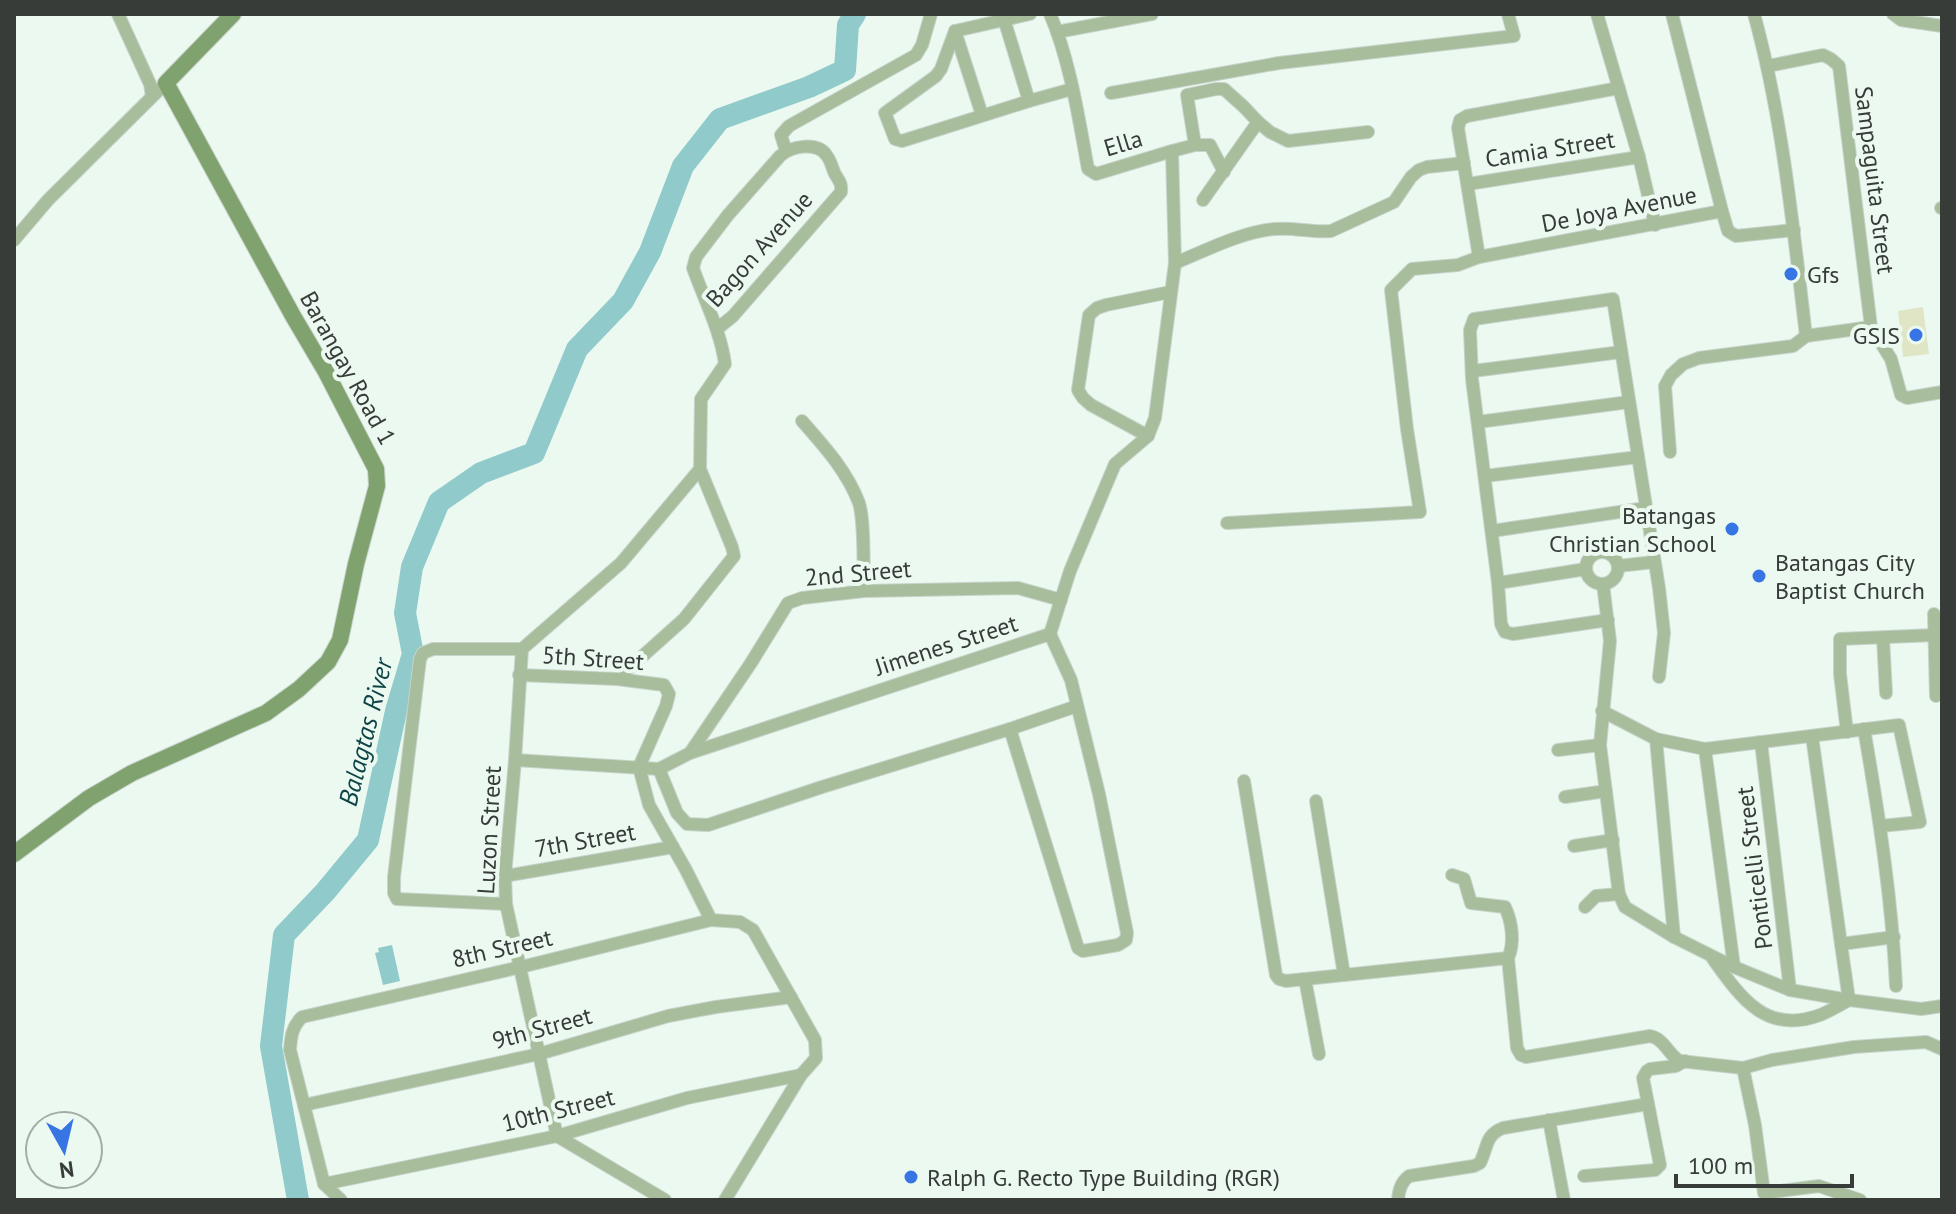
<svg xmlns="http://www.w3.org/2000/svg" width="1956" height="1214" font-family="'PT Sans',sans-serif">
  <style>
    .green { fill: #e0e5c6 }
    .water { fill: #90cacb }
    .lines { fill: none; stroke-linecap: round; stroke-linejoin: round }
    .river { stroke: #90cacb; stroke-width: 22 }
    .street-casing { stroke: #c7d3cb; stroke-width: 14 }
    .secondary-casing { stroke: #c7d3cb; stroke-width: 18 }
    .street { stroke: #a7bd9b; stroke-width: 12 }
    .secondary { stroke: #80a26f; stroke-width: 16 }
    .poi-dot { fill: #3675e3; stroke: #ebf9f0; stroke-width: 3 }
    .labels { text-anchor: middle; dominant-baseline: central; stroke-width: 8; stroke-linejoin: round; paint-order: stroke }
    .street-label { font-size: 24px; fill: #373c39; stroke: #ebf9f0 }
    .poi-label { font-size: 24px; fill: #373c39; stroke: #ebf9f0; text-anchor: start }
    .water-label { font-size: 26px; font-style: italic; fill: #0f4446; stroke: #ebf9f0 }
  </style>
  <rect width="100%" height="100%" fill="#ebf9f0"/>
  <path class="green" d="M1923,307L1929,354L1903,357L1898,311Z"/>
  <path class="water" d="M392,945L400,981L383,985L375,953L379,952L378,948Z"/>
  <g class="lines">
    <path class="river" d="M298,1200L271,1046L284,935L325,892L368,840L396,711L413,654L405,613L412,567L439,502L481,473L534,453L577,349L623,301L650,252L683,166L720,119L809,87L845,70L848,25L855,14"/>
    <defs>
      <g id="street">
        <path d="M118,14L150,84L152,96"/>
        <path d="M1030,14L955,31L941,69L936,76L885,113L895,139L902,141L1029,101L1072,89"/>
        <path d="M1597,14L1639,157L1655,225"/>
        <path d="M1672,14L1722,211L1728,231L1736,236L1794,230"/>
        <path d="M1754,14C1783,119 1793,228 1806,336"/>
        <path d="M1893,14L1901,20L1942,26"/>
        <path d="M1004,19L1029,101"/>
        <path d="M955,31L982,115"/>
        <path d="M1057,32L1152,14"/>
        <path d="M1768,66L1823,55L1831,59L1839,66L1871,327L1891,359L1901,395L1907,398L1942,392"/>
        <path d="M1111,93L1279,63L1514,36L1508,14"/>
        <path d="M1195,145L1187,95L1216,89H1224L1244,107L1258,122L1270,132L1288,141L1368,132"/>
        <path d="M786,151L781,135L789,126L916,55L922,45L931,14"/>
        <path d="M1172,151L1195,145H1210L1224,172"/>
        <path d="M1468,184L1639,157"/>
        <path d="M1203,200L1258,122"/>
        <path d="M1941,208H1942"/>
        <path d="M14,240L48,200L166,83"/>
        <path d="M1479,257L1458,128L1460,120L1467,116L1619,88"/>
        <path d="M1175,263C1207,250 1241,232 1275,229C1294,227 1312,233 1331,231L1394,202L1411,177L1419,170L1427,167L1464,163"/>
        <path d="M1473,371L1621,352"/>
        <path d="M802,421C824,446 847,471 859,503C865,522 863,569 864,591"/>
        <path d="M1478,422L1629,402"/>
        <path d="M1148,436L1091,405L1083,398L1078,390L1089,315L1097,308L1106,305L1170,292"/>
        <path d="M1670,452L1665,386L1671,375L1683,364L1699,358L1793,346L1806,336L1871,327"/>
        <path d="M1485,476L1638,457"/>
        <path d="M1227,523L1420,512L1407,429L1391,290L1412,269L1458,265L1479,257L1722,211"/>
        <path d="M1492,531L1646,508"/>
        <circle cx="1602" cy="568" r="16"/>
        <path d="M1618,566L1654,562"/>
        <path d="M1498,583L1586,569"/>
        <path d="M1603,584L1610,641L1600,745L1619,894L1625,907L1674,937L1734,967L1790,990L1849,1000L1921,1009L1942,1006"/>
        <path d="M1934,614L1936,696"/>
        <path d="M1608,620L1513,634L1505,632L1501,624L1498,583L1472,379L1470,330L1474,319L1613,299L1659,588L1664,633L1659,677"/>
        <path d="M1883,638L1886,693"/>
        <path d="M519,675L617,679L664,685L669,694L666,706L639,767L649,805L686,870L711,920L740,922L753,930L815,1040L816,1058L801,1075L725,1200"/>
        <path d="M617,679L684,619L734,556L732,547L700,469L701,399L725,364C721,332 704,299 693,268L696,257L728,215L780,156C791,146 818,141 827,156C831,161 832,168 835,174C839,181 842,183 841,192L733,316L717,329"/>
        <path d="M1602,711L1656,739L1705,749L1899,725L1920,822L1881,826"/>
        <path d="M1010,729L1078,948L1083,951L1118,945L1126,940L1127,933L1099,794L1071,680L1050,634"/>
        <path d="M1864,729C1879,815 1892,900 1896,986"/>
        <path d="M1847,732L1840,674V639L1935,635"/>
        <path d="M1812,736L1841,944"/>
        <path d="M1656,739L1674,937"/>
        <path d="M1761,742L1790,990"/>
        <path d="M1705,749L1734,967"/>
        <path d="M1558,750L1600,745"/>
        <path d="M690,753L751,663L788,603L802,598L864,591L1018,588L1061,600"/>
        <path d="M515,760L659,769L690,753L1050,634L1070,571L1115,464L1148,436L1155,418L1175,263L1172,151L1096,174L1088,169C1079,120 1070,60 1050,14"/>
        <path d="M659,769L677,813L687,824L708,825L822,787L1010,729L1077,706"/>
        <path d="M1244,781L1276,975L1279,979L1286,981L1508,958L1517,1048L1521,1055L1526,1057L1650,1036C1665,1039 1668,1055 1680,1061L1743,1068L1755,1125L1764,1193L1819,1186L1860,1200"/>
        <path d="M1565,797L1606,791"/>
        <path d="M1316,801L1344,975"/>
        <path d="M1574,846L1613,840"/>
        <path d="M1452,875L1464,879L1471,903L1505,907C1512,922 1515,943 1508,958"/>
        <path d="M505,876L673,847"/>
        <path d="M506,904L397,899L394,893V877L420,659L423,653L433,649H522"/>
        <path d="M1585,907L1596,896L1619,894"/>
        <path d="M1713,959C1741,998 1766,1035 1820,1015C1830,1011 1840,1005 1849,1000L1841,944L1894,937"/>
        <path d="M1305,979L1319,1054"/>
        <path d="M1743,1068L1772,1060L1854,1047L1926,1042L1942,1049"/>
        <path d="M304,1105L539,1054L668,1016L716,1007L791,997"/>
        <path d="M1549,1120L1564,1200"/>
        <path d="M1584,1176L1655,1170L1660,1165L1643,1078L1647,1071L1650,1069L1676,1066L1685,1061"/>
        <path d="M324,1184L557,1136L687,1098L801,1075"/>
        <path d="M341,1200L324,1184L290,1050C291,1036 292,1027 302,1017L521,967L711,920"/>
        <path d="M665,1200L557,1136L506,904L505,876L515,760L522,649L621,563L700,469"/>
        <path d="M1398,1200C1399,1190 1401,1182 1409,1176L1474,1166L1480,1163C1488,1147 1485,1135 1503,1128L1648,1104"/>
      </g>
      <path id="secondary" d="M14,854L89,798L132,773L266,713L299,689L328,662L340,640L356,564L377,486L376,469L326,372L293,316L166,83L233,14"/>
    </defs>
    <use href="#street" class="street-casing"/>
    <use href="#secondary" class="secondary-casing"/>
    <use href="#street" class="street"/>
    <use href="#secondary" class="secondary"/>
  </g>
  <g class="poi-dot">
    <circle cx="1791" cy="274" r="8"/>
    <circle cx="1916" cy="335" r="8"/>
    <circle cx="1732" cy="529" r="8"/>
    <circle cx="1759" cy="576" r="8"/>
    <circle cx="911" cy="1177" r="8"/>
  </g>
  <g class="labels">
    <g class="street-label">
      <text transform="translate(1123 143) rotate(-17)">Ella</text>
      <text transform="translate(1550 149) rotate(-9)">Camia Street</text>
      <text transform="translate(1875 180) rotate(83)">Sampaguita Street</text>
      <text transform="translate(1619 209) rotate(-11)">De Joya Avenue</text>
      <text transform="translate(759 249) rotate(-48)">Bagon Avenue</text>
      <text transform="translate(348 368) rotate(61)">Barangay Road 1</text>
      <text transform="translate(858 573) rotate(-5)">2nd Street</text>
      <text transform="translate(946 645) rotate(-18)">Jimenes Street</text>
      <text transform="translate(593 658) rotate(4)">5th Street</text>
      <text transform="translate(489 830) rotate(-87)">Luzon Street</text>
      <text transform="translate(585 840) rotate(-10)">7th Street</text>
      <text transform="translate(1754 868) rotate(-97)">Ponticelli Street</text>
      <text transform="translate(502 948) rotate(-13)">8th Street</text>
      <text transform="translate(542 1028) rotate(-15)">9th Street</text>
      <text transform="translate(558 1110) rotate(-14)">10th Street</text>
    </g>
    <g class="poi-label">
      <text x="1807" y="274">Gfs</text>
      <text x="1900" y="335" text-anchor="end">GSIS</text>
      <text x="1716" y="515" text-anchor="end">Batangas<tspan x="1716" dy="28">Christian School</tspan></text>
      <text x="1775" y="562">Batangas City<tspan x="1775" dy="28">Baptist Church</tspan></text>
      <text x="927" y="1177">Ralph G. Recto Type Building (RGR)</text>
    </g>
    <g class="water-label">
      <text transform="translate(365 732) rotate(-76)">Balagtas River</text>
    </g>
  </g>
  <rect width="1956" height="1214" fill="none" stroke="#373c39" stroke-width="32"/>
  <g transform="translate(64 1150) rotate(172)"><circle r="38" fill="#ebf9f0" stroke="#a3ada7" stroke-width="2"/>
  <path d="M0-6L14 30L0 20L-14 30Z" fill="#3675e3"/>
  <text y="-12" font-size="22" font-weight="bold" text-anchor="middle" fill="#373c39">N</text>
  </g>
  <path d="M1676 1174v12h176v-12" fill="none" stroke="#373c39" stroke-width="4"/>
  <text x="1688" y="1174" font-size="24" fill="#373c39" stroke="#ebf9f0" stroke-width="6" paint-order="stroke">100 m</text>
</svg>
